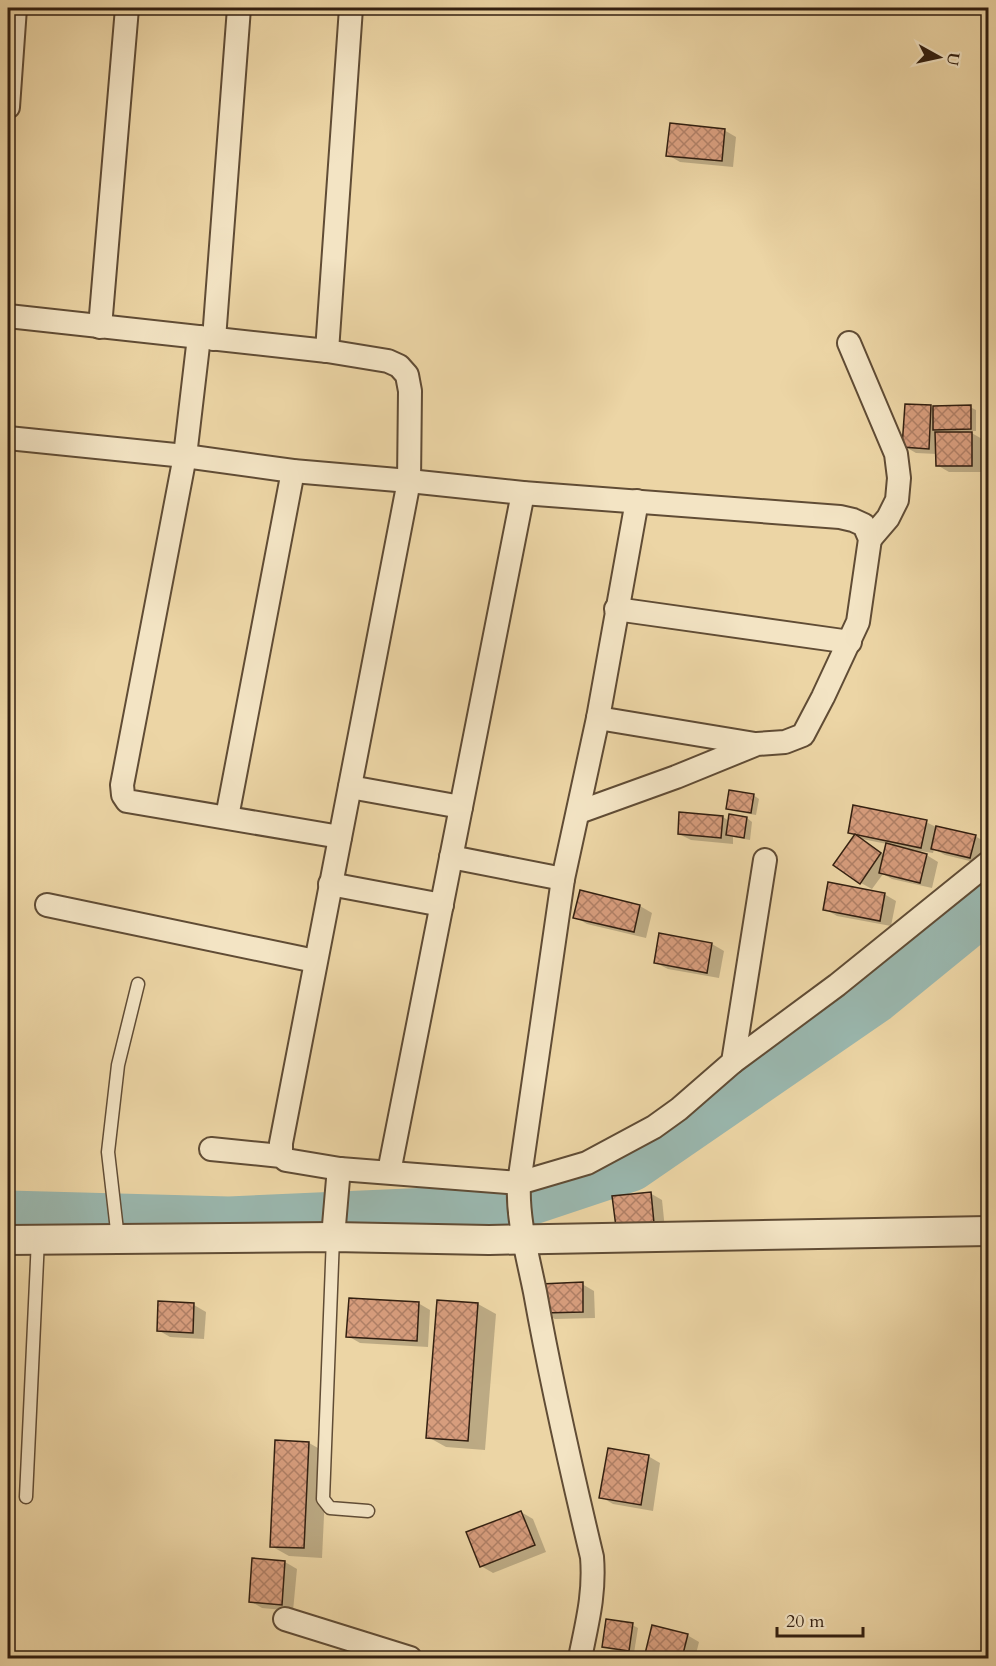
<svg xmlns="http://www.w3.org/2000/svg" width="996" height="1666" font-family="Cardo,serif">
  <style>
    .shadow { fill: #0003; fill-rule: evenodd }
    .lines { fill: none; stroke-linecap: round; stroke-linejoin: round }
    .river { stroke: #9ab7ae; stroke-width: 51 }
    .building { fill: url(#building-cross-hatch); stroke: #321f10; stroke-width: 1.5 }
    .service-casing { stroke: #604c35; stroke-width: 15 }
    .minor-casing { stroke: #604c35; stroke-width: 26 }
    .tertiary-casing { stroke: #604c35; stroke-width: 32 }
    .service { stroke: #f3e4c4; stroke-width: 12 }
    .minor { stroke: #f3e4c4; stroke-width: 22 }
    .tertiary { stroke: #f3e4c4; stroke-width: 28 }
  </style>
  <defs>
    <pattern id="building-cross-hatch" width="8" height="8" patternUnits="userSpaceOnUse" patternTransform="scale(1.5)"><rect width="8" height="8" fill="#d79d7d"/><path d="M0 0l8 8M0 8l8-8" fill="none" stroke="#af7f65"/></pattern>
  </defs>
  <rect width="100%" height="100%" fill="#ecd5a5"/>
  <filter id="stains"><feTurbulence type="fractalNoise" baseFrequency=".00333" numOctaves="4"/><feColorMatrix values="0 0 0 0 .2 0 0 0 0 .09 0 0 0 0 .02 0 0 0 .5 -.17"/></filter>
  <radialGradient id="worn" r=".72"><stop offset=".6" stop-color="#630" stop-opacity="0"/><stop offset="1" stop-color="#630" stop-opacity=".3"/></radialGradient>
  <g class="shadow">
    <path d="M724,130L736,137L733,167L680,162L668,155Z"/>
    <path d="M906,405L931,407L934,409L970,407L976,410V431H968L984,440V472H949L937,465V454L916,453L904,446Z"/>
    <path d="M753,795L759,799L756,815L733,811L727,808Z"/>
    <path d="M723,817L729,821L747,818L752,822L750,840L733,837V844L691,840L679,834Z"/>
    <path d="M926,822L936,827L975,836L987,843L982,864L945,855L934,849L933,853L920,851L938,862L932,888L892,879L883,874L872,889L861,883L856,836L849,832ZM862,839L887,844L885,855Z"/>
    <path d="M581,892L640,906L652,913L646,938L587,924L575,917Z"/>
    <path d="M884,894L896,901L891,926L837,916L825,909Z"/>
    <path d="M661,935L712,944L724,951L719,978L668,969L656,963Z"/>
    <path d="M650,1193L662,1200L665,1229L629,1233Z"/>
    <path d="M582,1284L594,1291L595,1318L555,1319L543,1313Z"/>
    <path d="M418,1303L430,1310L428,1347L360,1343L348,1336Z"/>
    <path d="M478,1304L496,1314L485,1450L446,1447L428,1437Z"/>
    <path d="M194,1305L206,1312L204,1339L170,1337L158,1330Z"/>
    <path d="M309,1443L327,1453L322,1558L289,1556L271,1546Z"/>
    <path d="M648,1456L660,1463L653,1511L613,1504L601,1497Z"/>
    <path d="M521,1512L533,1519L546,1552L493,1573L481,1566Z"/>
    <path d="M253,1560L285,1562L297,1569L293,1611L262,1608L250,1601Z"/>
    <path d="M632,1625L638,1628L634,1653L609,1649L604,1646Z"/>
    <path d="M653,1627L687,1635L699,1642L695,1658H646Z"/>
  </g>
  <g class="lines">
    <path class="river" d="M8,1216L229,1222L499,1210L631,1166L875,998L988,906"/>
  </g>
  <g class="building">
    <path d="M670,123L725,129L722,161L666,156Z"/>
    <path d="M905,404L931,405L929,449L902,447Z"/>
    <path d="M971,405V429L933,430V406Z"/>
    <path d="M935,432H972V466H936Z"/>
    <path d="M729,790L754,794L751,813L726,809Z"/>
    <path d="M853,805L927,820L921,848L848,833Z"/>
    <path d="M679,812L723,816L721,838L678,834Z"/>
    <path d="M729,814L747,817L744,838L726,835Z"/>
    <path d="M936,826L976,835L970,858L931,849Z"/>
    <path d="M855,834L881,853L860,884L833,865Z"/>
    <path d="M886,843L927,854L920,883L879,873Z"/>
    <path d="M828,882L885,893L880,921L823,910Z"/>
    <path d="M580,890L640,905L634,932L573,918Z"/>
    <path d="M659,933L712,943L707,973L654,963Z"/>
    <path d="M651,1192L654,1223L616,1227L612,1196Z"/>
    <path d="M583,1282V1312L542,1313L541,1284Z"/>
    <path d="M349,1298L419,1302L417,1341L346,1337Z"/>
    <path d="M437,1300L478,1303L468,1441L426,1438Z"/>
    <path d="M158,1301L194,1303L193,1333L157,1331Z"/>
    <path d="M275,1440L309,1442L304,1548L270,1547Z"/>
    <path d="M608,1448L649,1455L641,1505L599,1498Z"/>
    <path d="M521,1511L535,1545L480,1567L466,1532Z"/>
    <path d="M252,1558L285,1561L282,1605L249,1602Z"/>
    <path d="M606,1619L633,1623L629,1651L602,1647Z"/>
    <path d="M652,1625L688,1634L682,1658H644Z"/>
  </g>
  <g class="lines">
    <defs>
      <g id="service">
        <path d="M333,1237L323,1499L330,1508L368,1511"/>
        <path d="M118,1239L108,1152L118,1065L138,984"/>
        <path d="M26,1497L38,1239"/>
      </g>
      <g id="minor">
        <path d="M8,107L15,8"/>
        <path d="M8,316L327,351L388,361L399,366L407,375L410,391L409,481L281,1143V1156"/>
        <path d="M100,327L127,8"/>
        <path d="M199,337L185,456L122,785L123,795L127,801L340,837"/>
        <path d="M214,339L239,8"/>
        <path d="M849,343L896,454L899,478L897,500L888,518L870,539"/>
        <path d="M327,351L351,8"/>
        <path d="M8,438L185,456L293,471L409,481L523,493L840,517L853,520L864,525L870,539L858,622L823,697L803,735L785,742L757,744L676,777L579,812"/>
        <path d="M616,609L850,642"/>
        <path d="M598,718L755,744"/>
        <path d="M350,787L461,807"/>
        <path d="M227,817L293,471"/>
        <path d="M451,857L563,879"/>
        <path d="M330,884L442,905"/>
        <path d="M47,905L315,961"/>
        <path d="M733,1062L837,985L988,863"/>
        <path d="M211,1149L281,1156L286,1160L340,1169L519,1183L587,1163L654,1127L679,1109L733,1062L765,860"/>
        <path d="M389,1172L523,493"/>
        <path d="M333,1237L338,1179L340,1169"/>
        <path d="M285,1619L410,1658"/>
        <path d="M580,1658C587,1623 595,1594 592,1557C571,1469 551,1381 535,1292C528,1257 517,1219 519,1183L563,879L598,718L637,501"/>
      </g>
      <path id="tertiary" d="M8,1240L333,1237L489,1240L988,1231"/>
    </defs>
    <use href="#service" class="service-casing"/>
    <use href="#minor" class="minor-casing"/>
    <use href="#tertiary" class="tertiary-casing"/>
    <use href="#service" class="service"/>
    <use href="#minor" class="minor"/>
    <use href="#tertiary" class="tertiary"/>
  </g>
  <rect width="996" height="1666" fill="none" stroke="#ecd5a5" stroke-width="30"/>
  <rect x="9" y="9" width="978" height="1648" fill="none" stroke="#321f10" stroke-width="3"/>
  <rect x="15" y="15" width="966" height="1636" fill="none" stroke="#321f10" stroke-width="1.5"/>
  <g transform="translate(939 57) rotate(98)" stroke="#f3e4c4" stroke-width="4.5" paint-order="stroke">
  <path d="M0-4.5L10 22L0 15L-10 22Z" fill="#321f10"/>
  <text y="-9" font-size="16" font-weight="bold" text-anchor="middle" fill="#321f10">U</text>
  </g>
  <path d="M777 1627v9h86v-9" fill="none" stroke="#321f10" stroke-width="3"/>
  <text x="786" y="1627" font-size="18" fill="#321f10" stroke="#f3e4c4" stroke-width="4.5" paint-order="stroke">20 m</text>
  <rect width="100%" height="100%" filter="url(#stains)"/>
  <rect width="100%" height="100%" fill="url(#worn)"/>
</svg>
